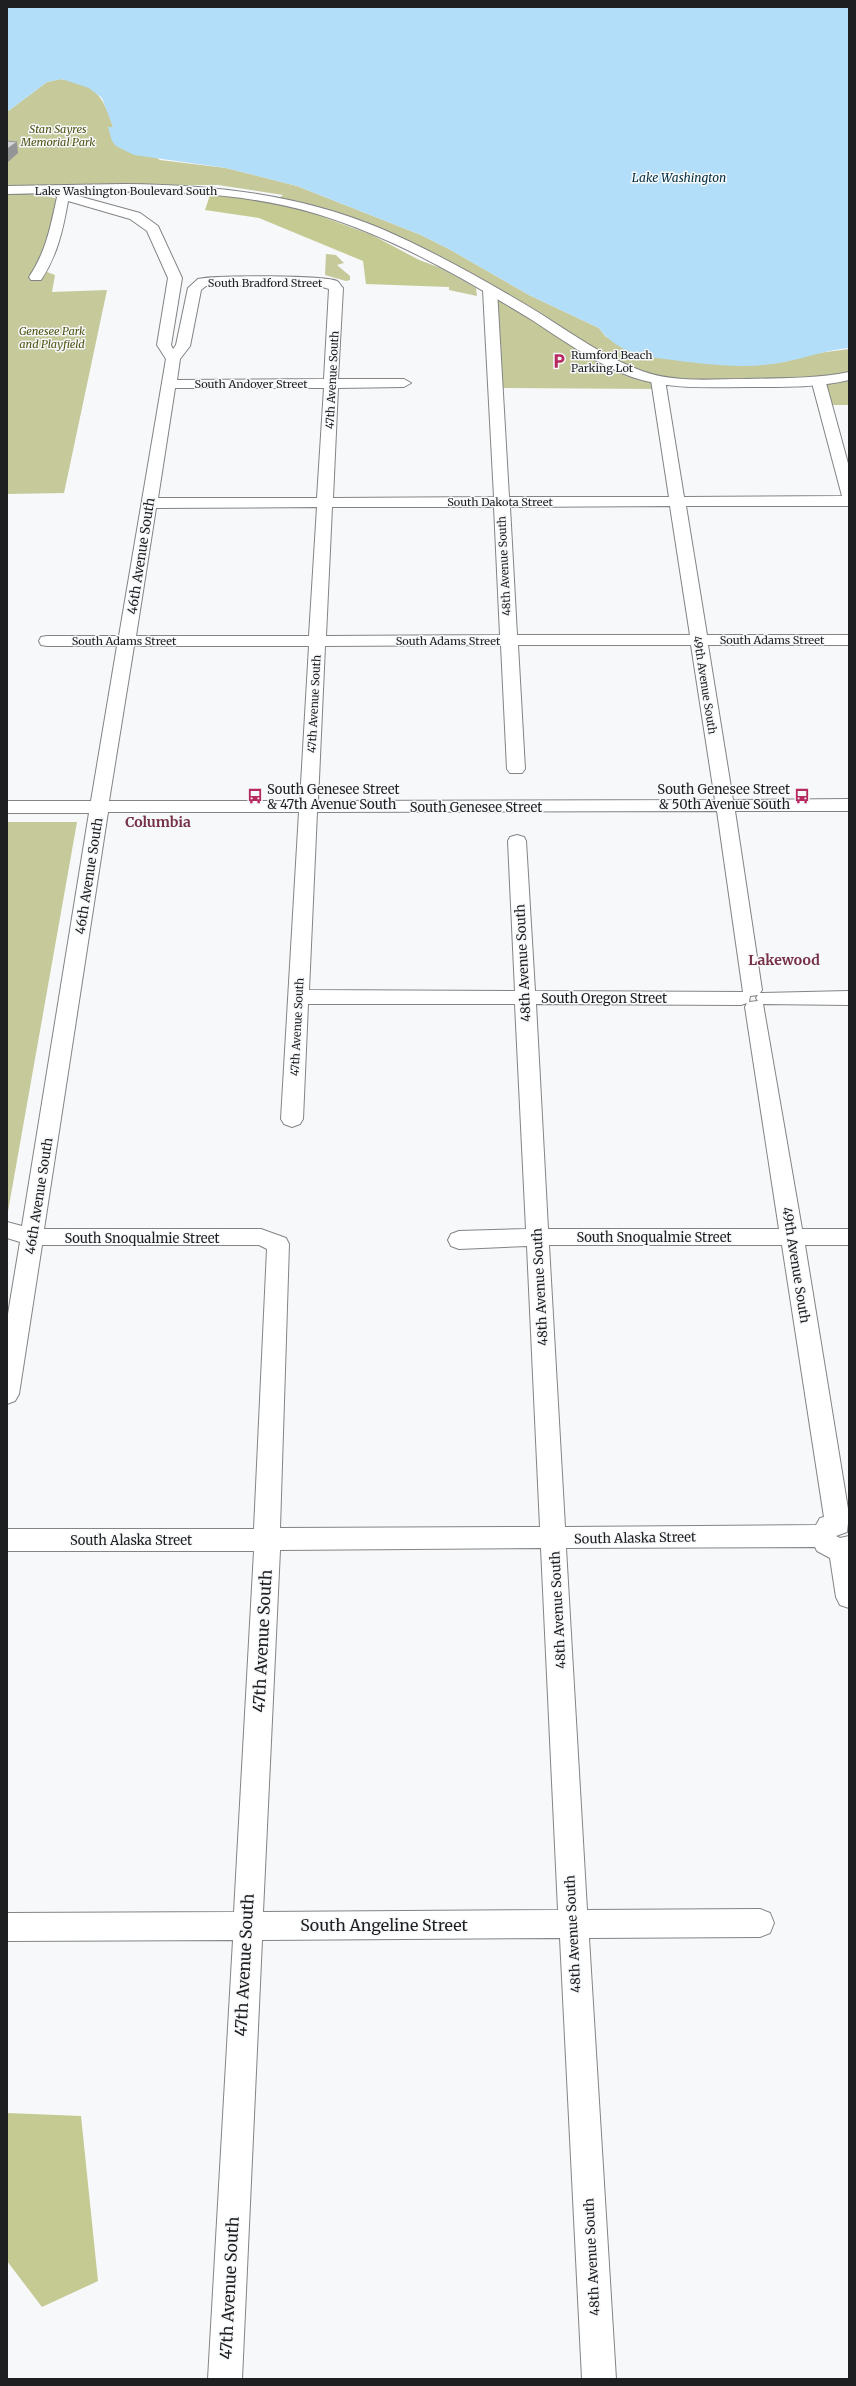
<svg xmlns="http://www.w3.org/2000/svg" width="856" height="2386" font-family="Merriweather,serif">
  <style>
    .green { fill: #c6c99a }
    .forest { fill: #c5c992 }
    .water { fill: #b3defa }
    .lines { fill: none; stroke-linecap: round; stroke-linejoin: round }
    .minor-casing { stroke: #828486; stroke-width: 2 }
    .major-casing { stroke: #828486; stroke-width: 2 }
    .minor { fill: #fff; fill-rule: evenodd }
    .major { fill: #fff; fill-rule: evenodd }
    .shaded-wall { fill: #949596 }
    .building { fill: #d3d5d6; stroke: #949596 }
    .labels { text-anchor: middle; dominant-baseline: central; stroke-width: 3; stroke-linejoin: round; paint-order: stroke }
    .far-park-label { font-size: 11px; font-style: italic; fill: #515313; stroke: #f6f8fa }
    .far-street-label { font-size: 11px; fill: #1e1f20; stroke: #f6f8fa }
    .far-poi-label { font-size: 11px; fill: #1e1f20; stroke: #f6f8fa; text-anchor: start }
    .far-water-label { font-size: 12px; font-style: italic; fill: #002f45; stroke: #f6f8fa }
    .street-label { font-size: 13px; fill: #1e1f20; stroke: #f6f8fa }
    .poi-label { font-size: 13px; fill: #1e1f20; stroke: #f6f8fa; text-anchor: start }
    .neighbourhood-label { font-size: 14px; font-weight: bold; fill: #773147; stroke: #f6f8fa }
    .near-street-label { font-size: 16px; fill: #1e1f20; stroke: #f6f8fa }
  </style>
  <rect width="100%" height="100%" fill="#f6f8fa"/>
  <g class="green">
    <path d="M60,79C95,84 103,95 113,127H108L160,160L226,168L297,186L421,235L449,249L529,295L599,328L606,337L682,361L739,365L784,362L811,354L849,349V405H831L811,381L677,380L656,389L500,388L491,287L327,210L279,198L283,195L218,185H7V112L47,82Z"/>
    <path d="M7,194H39L58,199L39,269L55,275L52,292L107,290L64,493L7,494Z"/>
    <path d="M326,254L336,255L344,263L337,265L350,276V280L346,281L325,275Z"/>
    <path d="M419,260L441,268L476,288L477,296L449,290V287Z"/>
    <path d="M7,822H77L7,1217Z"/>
  </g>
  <g class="forest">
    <path d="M210,195L242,197L304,210L372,235L440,271L449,287L366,284L363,261L259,218L205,210Z"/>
    <path d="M7,2113L81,2116L98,2281L42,2307L7,2261Z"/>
  </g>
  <path class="water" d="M7,7H849V348C826,350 806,358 784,362C746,370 703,364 665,359C657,358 647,357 638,355C622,349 609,342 599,328L529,295L449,249L421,235L297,186L226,168L134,155L116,146L112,141L108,127H113L102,98L89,88L62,79L47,82L7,112Z"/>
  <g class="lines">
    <defs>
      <path id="minor" d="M56,186L67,193L140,213L158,226L182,278L171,345L173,349L176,345L188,288L198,279C213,275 326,275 337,281C339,282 341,286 343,288L338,379H404L411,383L404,387L338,388L333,498L494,497L483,290L490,286L497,290L509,497H669L651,380L658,376L665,380L684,497L842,496L812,383L819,379L826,383L849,467V506H686L707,635H849V645H708L733,800L849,799V811H735L762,990L760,993L849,991V1005L763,1004L802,1229H849V1245H805L849,1515L847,1532L836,1536L840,1538L849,1536V1608L840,1605L836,1597L830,1558L817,1551L815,1547L566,1548L587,1910L760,1909L770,1913L774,1923L770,1933L760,1937L589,1938L616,2379H582L560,1938L262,1940L242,2379H208L233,1940L7,1941V1913L234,1912L254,1551H7V1529H254L267,1249L259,1245H42L19,1394L15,1401L7,1404V1320L20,1242L7,1238V1222L22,1226L89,813H7V801H91L117,646H47L41,645L39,641L41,637L47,636H119L166,359L157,345L168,278L147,231L130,219L68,201C63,230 57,256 41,280H31L29,277C46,252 51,225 57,197L50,190ZM316,285L329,289L324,379L177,380L180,359L190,346L201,290L206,286ZM175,388H324L317,498H158ZM670,506L690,635H517L510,507ZM317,507L309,636H136L156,508ZM332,507H494L500,635L326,636ZM501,645L507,769L510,773H522L525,769L518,645H691L715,800L318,801L325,646ZM134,646H309L300,801H109ZM717,811L743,992L535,991L526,841L524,837L517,835L510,837L508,841L515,991L309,990L317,812ZM108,812H299L281,1119L284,1124L292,1127L300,1124L303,1119L308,1004H515L526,1229L459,1231L451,1234L448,1240L451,1246L459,1249L527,1246L540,1527L280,1528L289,1244L286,1238L261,1229H44ZM758,995L756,998L758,1001L749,1002L750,996ZM747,1003L745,1007L779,1229H548L536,1004L741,1005ZM549,1245H782L824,1517L820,1518L816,1525L565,1527ZM541,1548L558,1910L263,1912L280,1550Z"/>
      <path id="major" d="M125,184C214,185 299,194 382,229C437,253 490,283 541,314C574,335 606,358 642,371C675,383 711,379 745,379C780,378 815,379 849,372V380C815,388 782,387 747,387C708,387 670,390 632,377C596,364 564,341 532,320C465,279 393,237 317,214C217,184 110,192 7,194V186Z"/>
    </defs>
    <use href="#minor" class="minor-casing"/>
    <use href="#major" class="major-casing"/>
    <use href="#minor" class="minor"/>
    <use href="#major" class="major"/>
  </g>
  <path class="shaded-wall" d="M17,142L18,153L7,163V149Z"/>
  <path class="building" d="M7,141L17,142L7,149Z"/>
  <defs>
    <symbol id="parking-bare" viewBox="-9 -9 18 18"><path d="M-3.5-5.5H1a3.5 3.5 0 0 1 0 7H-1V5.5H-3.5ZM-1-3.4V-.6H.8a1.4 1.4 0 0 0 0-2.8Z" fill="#b62a60" stroke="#f6f8fa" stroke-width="2.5" paint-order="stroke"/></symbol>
    <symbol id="bus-bare" viewBox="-9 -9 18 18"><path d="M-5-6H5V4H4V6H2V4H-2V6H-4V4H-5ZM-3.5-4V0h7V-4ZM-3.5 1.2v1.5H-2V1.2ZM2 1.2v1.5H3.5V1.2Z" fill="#b62a60" stroke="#f6f8fa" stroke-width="2.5" paint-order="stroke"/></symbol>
  </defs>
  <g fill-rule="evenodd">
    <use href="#parking-bare" x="548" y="350" width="22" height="22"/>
    <use href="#bus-bare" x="244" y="785" width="22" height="22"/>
    <use href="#bus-bare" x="791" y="785" width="22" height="22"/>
  </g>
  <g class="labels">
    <g class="far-park-label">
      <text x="58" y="129">Stan Sayres<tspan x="58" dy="13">Memorial Park</tspan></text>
      <text x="52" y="331">Genesee Park<tspan x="52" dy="13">and Playfield</tspan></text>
    </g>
    <g class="far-street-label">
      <text x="126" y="191">Lake Washington Boulevard South</text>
      <text x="265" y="283">South Bradford Street</text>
      <text transform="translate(332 380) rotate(-87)">47th Avenue South</text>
      <text x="251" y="384">South Andover Street</text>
      <text x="500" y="502">South Dakota Street</text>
      <text transform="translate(504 566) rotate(-93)">48th Avenue South</text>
      <text x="772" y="640">South Adams Street</text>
      <text x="124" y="641">South Adams Street</text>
      <text x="448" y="641">South Adams Street</text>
      <text transform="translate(705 685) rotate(81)">49th Avenue South</text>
      <text transform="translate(314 704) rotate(-87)">47th Avenue South</text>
      <text transform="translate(297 1027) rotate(-87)">47th Avenue South</text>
    </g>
    <g class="far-poi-label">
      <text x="571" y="355">Rumford Beach<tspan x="571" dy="13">Parking Lot</tspan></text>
    </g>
    <g class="far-water-label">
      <text x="679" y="177">Lake Washington</text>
    </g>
    <g class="street-label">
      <text transform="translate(141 556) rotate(-81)">46th Avenue South</text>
      <text x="476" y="807">South Genesee Street</text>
      <text transform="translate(89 876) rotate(-81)">46th Avenue South</text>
      <text transform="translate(523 963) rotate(-93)">48th Avenue South</text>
      <text x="604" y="998">South Oregon Street</text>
      <text transform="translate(39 1196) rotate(-81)">46th Avenue South</text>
      <text x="654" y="1237">South Snoqualmie Street</text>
      <text x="142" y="1238">South Snoqualmie Street</text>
      <text transform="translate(796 1265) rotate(81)">49th Avenue South</text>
      <text transform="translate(540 1287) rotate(-93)">48th Avenue South</text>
      <text transform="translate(635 1538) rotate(-1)">South Alaska Street</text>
      <text x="131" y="1540">South Alaska Street</text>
      <text transform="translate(558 1610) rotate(-93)">48th Avenue South</text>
      <text transform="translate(573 1934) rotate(-93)">48th Avenue South</text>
      <text transform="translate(592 2257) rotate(-93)">48th Avenue South</text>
    </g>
    <g class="poi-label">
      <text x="267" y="789">South Genesee Street<tspan x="267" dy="15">&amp; 47th Avenue South</tspan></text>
      <text x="790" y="789" text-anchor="end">South Genesee Street<tspan x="790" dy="15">&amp; 50th Avenue South</tspan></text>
    </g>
    <g class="neighbourhood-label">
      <text x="158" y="822">Columbia</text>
      <text x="784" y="960">Lakewood</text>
    </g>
    <g class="near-street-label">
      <text transform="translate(262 1641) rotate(-87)">47th Avenue South</text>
      <text x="384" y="1925">South Angeline Street</text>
      <text transform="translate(244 1965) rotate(-87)">47th Avenue South</text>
      <text transform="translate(229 2288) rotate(-87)">47th Avenue South</text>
    </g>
  </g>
  <rect width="856" height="2386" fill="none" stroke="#1e1f20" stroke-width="16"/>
</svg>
